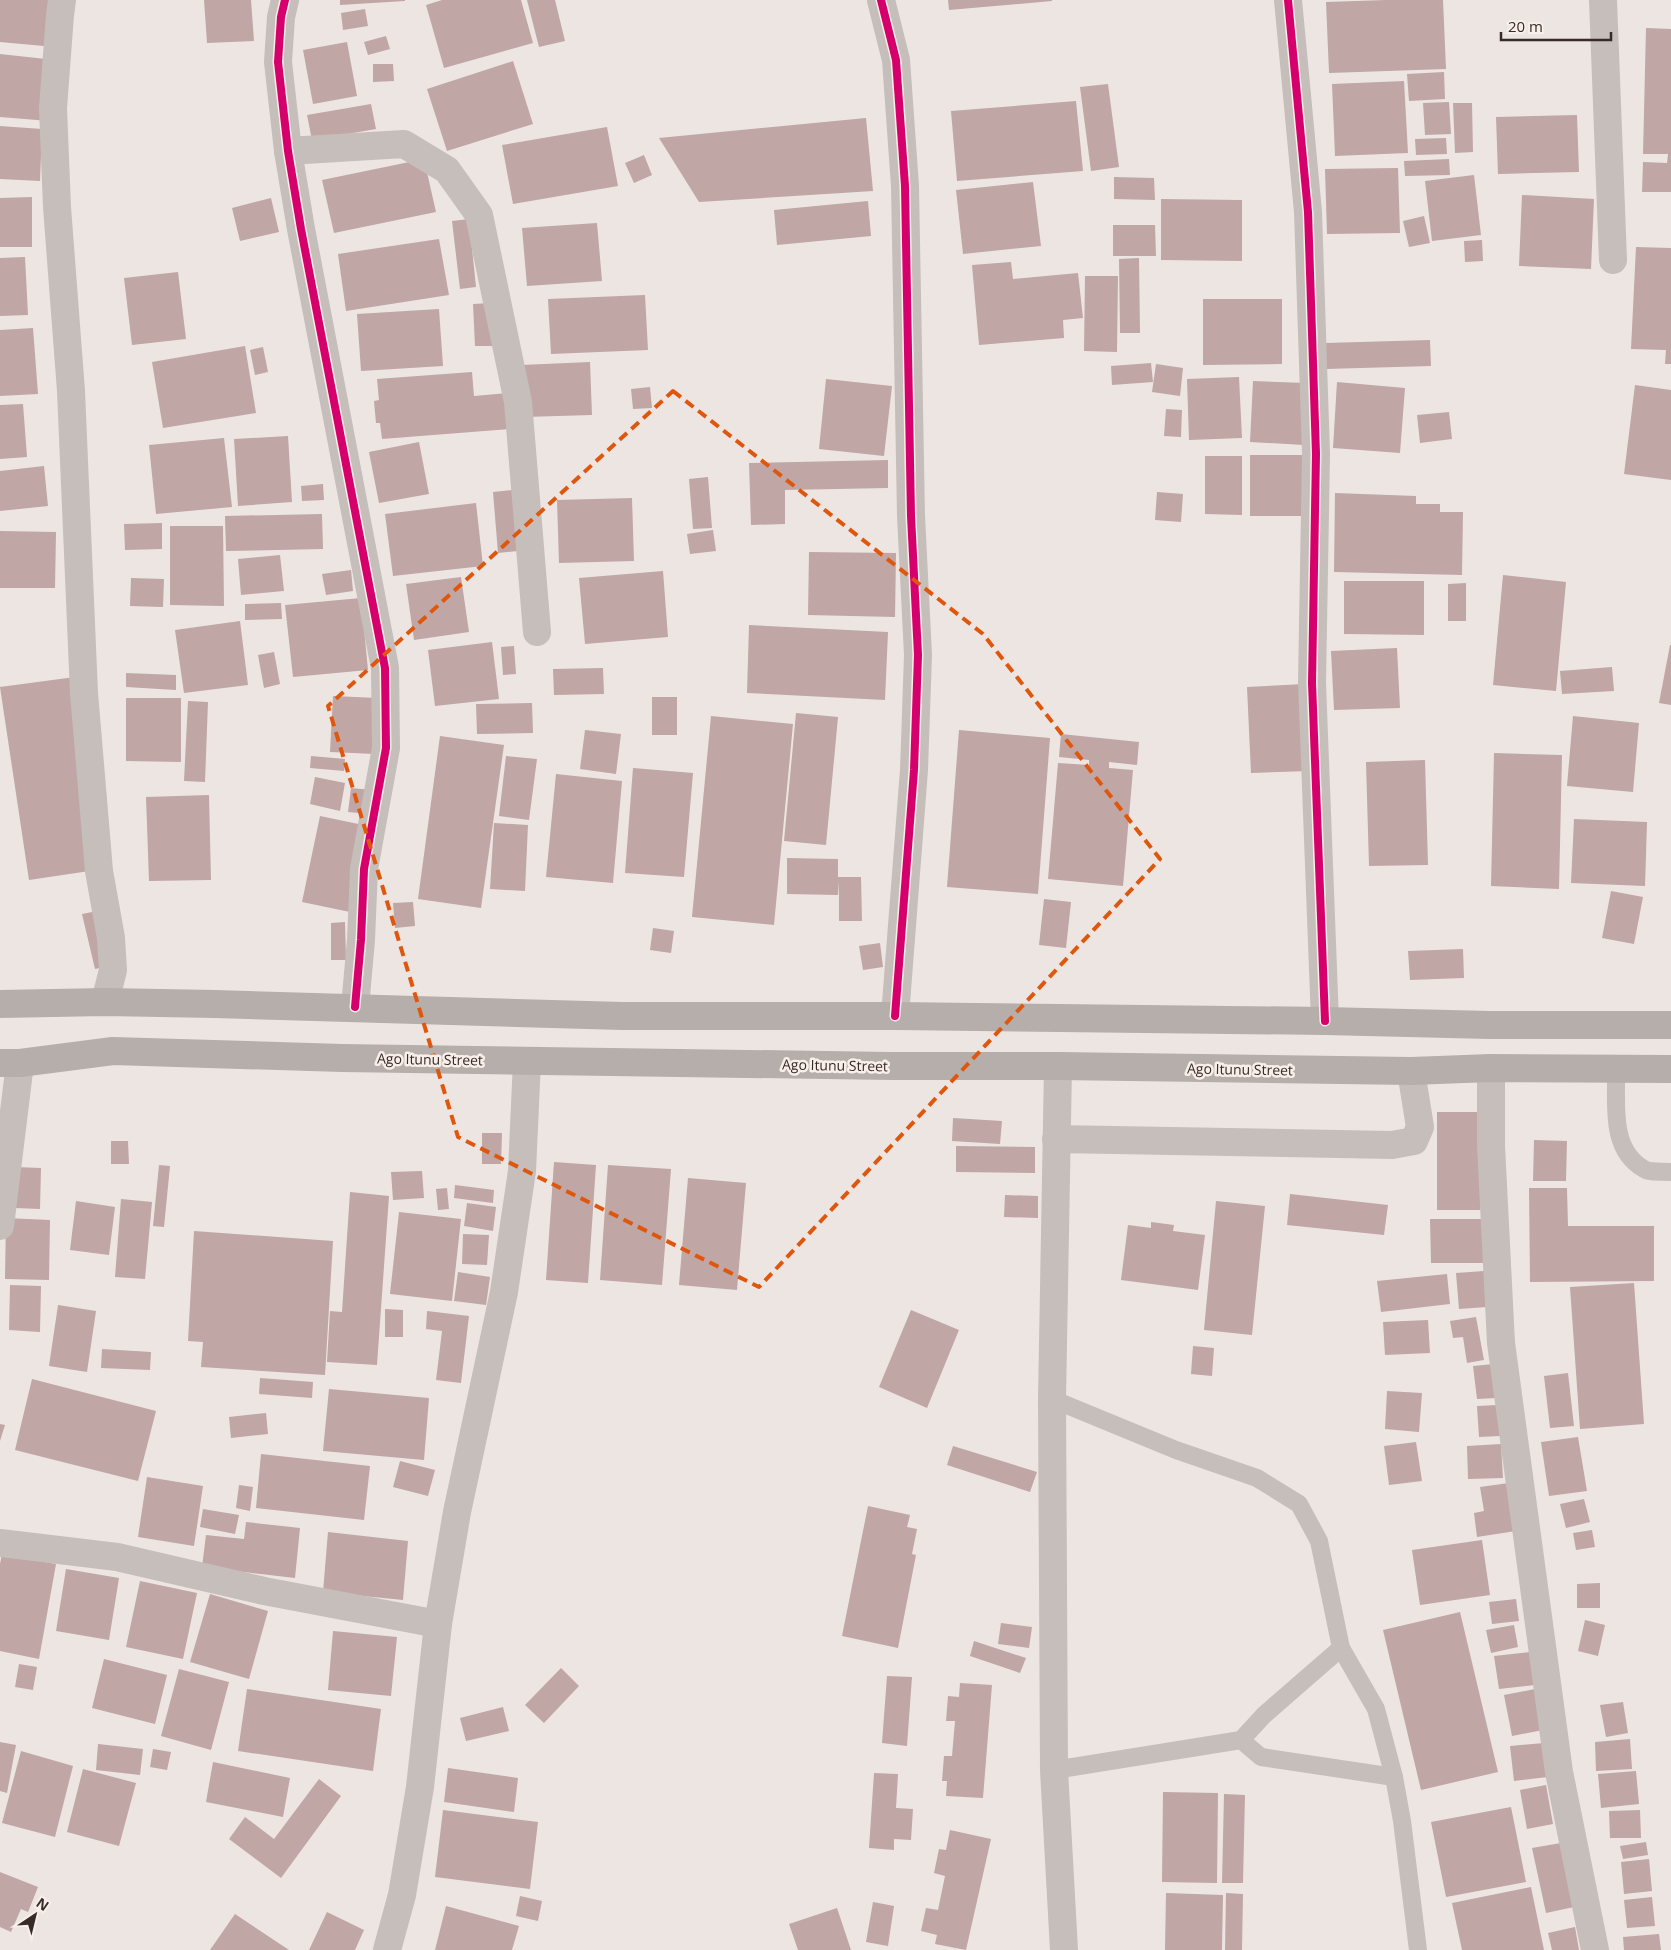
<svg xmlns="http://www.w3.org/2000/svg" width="1671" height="1950" font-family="'Open Sans',sans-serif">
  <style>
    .building { fill: #c0a6a4 }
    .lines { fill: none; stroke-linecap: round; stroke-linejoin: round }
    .lane { stroke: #c6beba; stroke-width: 18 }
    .street { stroke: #c6beba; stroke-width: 28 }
    .secondary { stroke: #b6aeab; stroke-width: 28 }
    .cycleway-casing { stroke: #f9efe9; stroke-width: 11 }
    .cycleway { stroke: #d6006c; stroke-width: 8 }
    .marked { fill: none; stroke: #df570d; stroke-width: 4; stroke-dasharray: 10 6; stroke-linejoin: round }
    .labels { text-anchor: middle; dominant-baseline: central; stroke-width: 5; stroke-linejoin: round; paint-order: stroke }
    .street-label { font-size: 14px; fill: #372b29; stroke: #f9efe9 }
  </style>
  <rect width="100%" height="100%" fill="#ede5e2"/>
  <g class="building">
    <path d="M0,0H70L66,48L0,42Z"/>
    <path d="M204,0H251L254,41L207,43Z"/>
    <path d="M340,0H405V1L340,5Z"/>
    <path d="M442,0H521L533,43L444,68L426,5Z"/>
    <path d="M527,0H555L565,41L539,47Z"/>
    <path d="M948,0H1052V1L949,10Z"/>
    <path d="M1386,0H1443L1446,69L1329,73L1326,2Z"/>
    <path d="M365,9L368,26L343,30L341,13Z"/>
    <path d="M1646,28L1671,29V192H1642L1643,162L1667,163L1668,154H1643Z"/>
    <path d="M386,36L390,49L368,55L364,42Z"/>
    <path d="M347,42L357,96L313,104L303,50Z"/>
    <path d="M0,54L55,60L49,121L0,117Z"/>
    <path d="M513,61L533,124L447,151L427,89Z"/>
    <path d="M373,64H393L394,81L373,82Z"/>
    <path d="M1444,72L1445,99L1409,101L1407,74Z"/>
    <path d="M1404,81L1408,153L1335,156L1332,84Z"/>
    <path d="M1108,84L1119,167L1091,171L1080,87Z"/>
    <path d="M1076,101L1083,171L957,181L951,111Z"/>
    <path d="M1449,102L1451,134L1425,135L1423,103Z"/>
    <path d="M1453,103H1472L1473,152L1455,153Z"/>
    <path d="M371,104L376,129L312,140L307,115Z"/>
    <path d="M1577,115L1579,172L1498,174L1496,117Z"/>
    <path d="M866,118L873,191L699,202L659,138Z"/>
    <path d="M0,126L42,129L40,181L0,179Z"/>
    <path d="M607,127L618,186L513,204L502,145Z"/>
    <path d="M1446,138L1447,154L1416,155L1415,139Z"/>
    <path d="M644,155L652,175L634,183L625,163Z"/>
    <path d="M424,159L436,212L334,233L322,180Z"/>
    <path d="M1449,159L1450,175L1405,176L1404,161Z"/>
    <path d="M1398,168L1400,233L1327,234L1325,169Z"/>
    <path d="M1474,175L1481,235L1432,241L1425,181Z"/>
    <path d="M1114,177L1154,178L1155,200L1114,199Z"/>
    <path d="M1033,182L1041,246L963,254L956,190Z"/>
    <path d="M1522,195L1594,199L1591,269L1519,266Z"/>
    <path d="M32,197V247H0V198Z"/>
    <path d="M271,198L279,232L240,241L232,208Z"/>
    <path d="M1161,199L1242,200V261L1161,260Z"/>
    <path d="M868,201L871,236L777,245L774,210Z"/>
    <path d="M1424,216L1430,243L1409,247L1403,221Z"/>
    <path d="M469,219L476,287L460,289L452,221Z"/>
    <path d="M597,223L602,281L527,286L522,228Z"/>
    <path d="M1113,225H1155L1156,256H1113Z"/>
    <path d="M439,239L449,295L346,311L338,254Z"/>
    <path d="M1482,240L1483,261L1465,262L1464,241Z"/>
    <path d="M1636,247L1671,248V364H1665L1666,350L1631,349Z"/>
    <path d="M25,257L28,315L0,316V258Z"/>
    <path d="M1139,258L1140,333H1120L1119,259Z"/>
    <path d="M1011,262L1013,279L1078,273L1083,318L1063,320L1064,338L979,345L972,265Z"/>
    <path d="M178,272L186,339L132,345L124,278Z"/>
    <path d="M1085,276H1118L1117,352L1084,351Z"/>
    <path d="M645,295L648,350L551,354L548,299Z"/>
    <path d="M1203,299H1282V364L1203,365Z"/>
    <path d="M491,303L492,346H475L473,304Z"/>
    <path d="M439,309L443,366L361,371L357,314Z"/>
    <path d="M33,328L38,394L0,396V330Z"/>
    <path d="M1430,340L1431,366L1326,369L1325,343Z"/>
    <path d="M245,346L256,413L163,428L152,362Z"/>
    <path d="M263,347L268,372L255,375L250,350Z"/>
    <path d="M590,362L592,415L524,417L521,365Z"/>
    <path d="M1151,363L1153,382L1112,385L1111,366Z"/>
    <path d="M1156,364L1183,368L1180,396L1152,392Z"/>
    <path d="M472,372L474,396L508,393L511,429L382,439L380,423H376L374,401L379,400L377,379Z"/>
    <path d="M1239,377L1242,438L1189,440L1187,379Z"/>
    <path d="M826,379L892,386L884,456L819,449Z"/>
    <path d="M1253,381L1307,383L1304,445L1250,442Z"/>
    <path d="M1337,382L1405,388L1400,453L1333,448Z"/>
    <path d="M1635,385L1671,390V480L1624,474Z"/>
    <path d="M650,387L652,408L633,409L631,389Z"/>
    <path d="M23,404L27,457L0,459V405Z"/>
    <path d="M1166,409L1182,410L1181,437L1164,436Z"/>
    <path d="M1449,412L1452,439L1420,443L1417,415Z"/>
    <path d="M288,436L292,502L238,506L234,439Z"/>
    <path d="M224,438L232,507L156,514L149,445Z"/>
    <path d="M419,442L429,494L379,503L369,452Z"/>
    <path d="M1250,455H1302L1303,516H1250Z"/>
    <path d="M1205,456H1242V515L1205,514Z"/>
    <path d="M888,460V488L785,490V524L751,525L749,463Z"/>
    <path d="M44,466L48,506L0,511V471Z"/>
    <path d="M708,477L712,528L693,529L689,479Z"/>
    <path d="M323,484L324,500L302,501L301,486Z"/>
    <path d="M512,490L518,551L498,553L493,492Z"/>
    <path d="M1157,492L1183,494L1181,522L1155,520Z"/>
    <path d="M1335,493L1416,496V504H1440V512H1463L1462,575L1334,572Z"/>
    <path d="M632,498L634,561L559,563L557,500Z"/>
    <path d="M476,503L483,566L393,576L385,514Z"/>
    <path d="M322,514L323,549L226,551L225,516Z"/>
    <path d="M162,523V549L125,550L124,524Z"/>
    <path d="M170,526H223L224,606L170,605Z"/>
    <path d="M713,530L716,551L690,554L687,534Z"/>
    <path d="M0,531L56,532L55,588H0Z"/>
    <path d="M809,552L896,553L895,617L808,615Z"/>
    <path d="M280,555L284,591L241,595L238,559Z"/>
    <path d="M351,570L353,591L326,595L322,574Z"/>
    <path d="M663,571L668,637L585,644L579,578Z"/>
    <path d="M1503,575L1566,582L1556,691L1493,685Z"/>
    <path d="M461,577L469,632L414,640L406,584Z"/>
    <path d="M131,578L164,579L163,607L130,606Z"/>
    <path d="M1344,581H1424V635L1344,634Z"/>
    <path d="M1466,583V621H1448V584Z"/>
    <path d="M361,598L368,670L293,677L285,605Z"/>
    <path d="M281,603L282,619L245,620V604Z"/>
    <path d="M240,621L248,685L184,693L175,630Z"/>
    <path d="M749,625L888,632L885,700L747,693Z"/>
    <path d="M492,642L499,699L435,706L428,650Z"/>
    <path d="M1670,645H1671V705L1659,703Z"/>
    <path d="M514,646L516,674L503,675L501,647Z"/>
    <path d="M1397,648L1400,708L1334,710L1331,651Z"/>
    <path d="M274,652L280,684L264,688L258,655Z"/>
    <path d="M1612,667L1614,691L1562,694L1560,671Z"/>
    <path d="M603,668L604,694L554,695L553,669Z"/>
    <path d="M126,673L176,675V690L126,687Z"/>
    <path d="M75,677L103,869L29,880L0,687Z"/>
    <path d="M1305,684L1309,771L1251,773L1247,687Z"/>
    <path d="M333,696L377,698L375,754L330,752Z"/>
    <rect x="652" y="697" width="25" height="38"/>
    <path d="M126,698H181V762L126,761Z"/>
    <path d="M188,701L208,702L205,782L184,781Z"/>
    <path d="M532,703L533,733L477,734L476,704Z"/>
    <path d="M796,713L838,717L826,845L784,841Z"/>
    <path d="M711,716L793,724L774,925L692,917Z"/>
    <path d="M1573,716L1639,723L1633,792L1567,786Z"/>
    <path d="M585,730L621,734L616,774L580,769Z"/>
    <path d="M959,730L1050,738L1038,894L947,887Z"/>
    <path d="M1061,734L1139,742L1137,765L1109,762V768L1133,770L1123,886L1048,879L1058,763L1089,765V760L1059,757Z"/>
    <path d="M440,736L504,745L481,908L418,899Z"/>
    <path d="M1494,753L1562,755L1559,889L1491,886Z"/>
    <path d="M311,756L345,759L344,771L310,768Z"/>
    <path d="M506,756L537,759L529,820L499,816Z"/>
    <path d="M1425,760L1428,865L1369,866L1366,762Z"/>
    <path d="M633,768L693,773L684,877L625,873Z"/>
    <path d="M556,774L622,781L613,883L546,877Z"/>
    <path d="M315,777L345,783L340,811L310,804Z"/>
    <path d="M351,788L372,790L369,814L348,812Z"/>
    <path d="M209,795L211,880L149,881L146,797Z"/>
    <path d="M320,816L368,826L350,912L302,902Z"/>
    <path d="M1574,819L1647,822L1645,886L1571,883Z"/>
    <path d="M494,823L528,825L525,891L490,889Z"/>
    <path d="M787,858L838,859V877H861L862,921H839V881L838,895L787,894Z"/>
    <path d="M1611,891L1643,897L1634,944L1602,938Z"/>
    <path d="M1044,899L1071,902L1066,948L1039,945Z"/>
    <path d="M413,902L415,926L395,928L393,903Z"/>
    <path d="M113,908L124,963L95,969L82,914Z"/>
    <path d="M345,922L346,960H331V923Z"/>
    <path d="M653,928L674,931L671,953L650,950Z"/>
    <path d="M880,943L883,967L863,970L859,946Z"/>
    <path d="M1463,949L1464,978L1410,980L1408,951Z"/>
    <rect x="1437" y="1112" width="43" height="98"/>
    <path d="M953,1118L1002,1121L1000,1144L952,1141Z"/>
    <path d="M482,1133H502L501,1164H482Z"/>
    <path d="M1534,1140L1567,1141L1566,1181H1533Z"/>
    <path d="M111,1141H128L129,1164H111Z"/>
    <path d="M956,1146L1035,1147V1173L956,1172Z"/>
    <path d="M554,1162L596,1165L588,1283L546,1280Z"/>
    <path d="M159,1165L170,1166L164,1227L153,1226Z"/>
    <path d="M608,1165L671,1169L662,1285L600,1280Z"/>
    <path d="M15,1167L41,1168L40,1209L14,1208Z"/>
    <path d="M422,1171L424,1198L393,1200L391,1172Z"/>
    <path d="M688,1178L746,1183L737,1290L679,1285Z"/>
    <path d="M455,1185L494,1190L493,1203L454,1198Z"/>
    <path d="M447,1188L449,1209L438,1210L436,1189Z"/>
    <path d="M1529,1188H1567L1568,1226H1654V1281L1530,1282Z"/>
    <path d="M350,1192L389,1196L377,1365L327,1362L330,1311L342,1312Z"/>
    <path d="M1290,1194L1388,1205L1384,1235L1287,1225Z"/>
    <path d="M1005,1195L1038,1196V1218L1004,1217Z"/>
    <path d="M121,1199L152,1202L145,1279L115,1277Z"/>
    <path d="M76,1201L115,1207L109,1255L70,1250Z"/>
    <path d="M1216,1201L1265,1206L1252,1335L1204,1330Z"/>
    <path d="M467,1203L496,1207L493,1231L464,1226Z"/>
    <path d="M399,1212L461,1219L452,1301L390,1294Z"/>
    <path d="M6,1218L50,1220L49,1280L5,1279Z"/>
    <path d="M1430,1219H1487L1486,1263H1431Z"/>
    <path d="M1151,1222L1174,1225L1173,1231L1205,1235L1198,1290L1121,1280L1128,1225L1151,1228Z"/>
    <path d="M194,1231L333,1241L325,1375L201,1367L203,1342L188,1341Z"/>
    <path d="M463,1234L489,1235L487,1265L462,1264Z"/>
    <path d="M1484,1271L1487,1307L1459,1309L1456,1273Z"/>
    <path d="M458,1272L490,1277L486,1305L454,1301Z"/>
    <path d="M1447,1274L1450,1304L1381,1312L1377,1281Z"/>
    <path d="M1634,1283L1644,1424L1580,1429L1570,1287Z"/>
    <path d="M10,1285L41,1286L40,1332L9,1330Z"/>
    <path d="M58,1305L96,1311L87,1372L49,1366Z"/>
    <path d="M385,1309L403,1310V1337H385Z"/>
    <path d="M911,1310L959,1330L927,1408L879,1387Z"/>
    <path d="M427,1311L469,1316L461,1383L436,1380L442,1331L426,1329Z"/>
    <path d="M1476,1317L1484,1360L1467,1363L1463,1337L1453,1338L1450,1321Z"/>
    <path d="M1428,1320L1430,1353L1385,1355L1383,1322Z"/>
    <path d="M1193,1346L1214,1348L1212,1376L1191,1374Z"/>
    <path d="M102,1349L151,1352L150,1370L101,1368Z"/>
    <path d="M1494,1364L1497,1398L1477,1399L1473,1366Z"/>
    <path d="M1568,1373L1574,1426L1550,1428L1544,1376Z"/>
    <path d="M260,1378L313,1382L312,1398L259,1394Z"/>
    <path d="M32,1379L156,1411L138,1481L15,1450Z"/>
    <path d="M329,1389L429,1398L424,1460L323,1451Z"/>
    <path d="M1387,1391L1422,1393L1419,1432L1385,1429Z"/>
    <path d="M1498,1405L1500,1436L1479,1437L1477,1406Z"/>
    <path d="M266,1413L268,1434L231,1438L229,1417Z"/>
    <path d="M0,1424L5,1425L0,1441Z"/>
    <path d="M1578,1437L1587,1491L1549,1496L1541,1442Z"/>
    <path d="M1416,1442L1422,1481L1389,1485L1384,1446Z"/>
    <path d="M1501,1444L1503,1478L1468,1479L1467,1446Z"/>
    <path d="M953,1446L1037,1472L1030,1492L947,1465Z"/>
    <path d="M261,1454L370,1466L364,1520L256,1508Z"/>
    <path d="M400,1461L435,1470L428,1496L393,1487Z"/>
    <path d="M147,1477L203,1486L194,1546L138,1537Z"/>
    <path d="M1509,1483L1516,1531L1477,1537L1474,1513L1484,1511L1480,1487Z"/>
    <path d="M239,1485L253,1487L250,1511L236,1508Z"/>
    <path d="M1584,1499L1590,1522L1566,1528L1560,1504Z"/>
    <path d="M868,1506L910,1515L907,1527L917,1529L912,1554L916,1555L898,1648L842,1636Z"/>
    <path d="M203,1509L239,1515L235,1534L200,1527Z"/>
    <path d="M246,1522L300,1528L295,1578L202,1567L206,1535L244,1539Z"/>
    <path d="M1592,1530L1595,1547L1576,1550L1573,1533Z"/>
    <path d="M328,1532L408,1541L403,1600L323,1592Z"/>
    <path d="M1482,1540L1490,1595L1420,1605L1412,1550Z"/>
    <path d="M2,1554L56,1564L39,1659L0,1651V1564Z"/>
    <path d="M66,1569L119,1578L109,1640L56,1631Z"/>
    <path d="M140,1581L197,1593L183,1659L126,1647Z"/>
    <path d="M1600,1583V1608H1577V1584Z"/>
    <path d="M210,1594L268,1611L249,1679L190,1662Z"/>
    <path d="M1516,1599L1519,1621L1492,1624L1489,1602Z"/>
    <path d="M1460,1612L1498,1772L1421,1790L1383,1630Z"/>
    <path d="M1585,1620L1605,1625L1598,1656L1578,1651Z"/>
    <path d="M1001,1623L1032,1627L1029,1648L998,1644Z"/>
    <path d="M1514,1625L1518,1647L1491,1653L1486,1630Z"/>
    <path d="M333,1631L397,1637L391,1696L328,1690Z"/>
    <path d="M974,1641L1026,1658L1020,1673L970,1656Z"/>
    <path d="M1530,1652L1535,1685L1499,1689L1494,1656Z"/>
    <path d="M104,1659L167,1675L155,1724L92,1708Z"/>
    <path d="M19,1664L37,1667L33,1690L15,1687Z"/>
    <path d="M561,1668L579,1686L544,1723L525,1705Z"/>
    <path d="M179,1669L229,1682L211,1750L161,1736Z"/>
    <path d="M887,1676L912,1677L907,1746L882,1743Z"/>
    <path d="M960,1683L992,1685L983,1798L946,1796L947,1781H942L944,1756H952L955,1721H946L948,1696L959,1697Z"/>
    <path d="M247,1689L381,1709L373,1771L238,1751Z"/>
    <path d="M1535,1689L1543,1730L1512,1736L1504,1695Z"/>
    <path d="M1623,1702L1628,1733L1606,1737L1600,1705Z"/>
    <path d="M503,1707L509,1731L466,1741L460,1718Z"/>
    <path d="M1630,1739L1632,1769L1596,1771L1595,1742Z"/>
    <path d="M0,1742L16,1745L7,1793L0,1791Z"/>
    <path d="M1544,1743L1548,1777L1514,1781L1510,1746Z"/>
    <path d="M98,1744L143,1749L140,1775L96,1770Z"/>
    <path d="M153,1749L171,1752L167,1770L150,1767Z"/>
    <path d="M21,1751L73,1766L55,1837L2,1823Z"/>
    <path d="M213,1762L290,1778L283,1817L206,1802Z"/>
    <path d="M448,1768L518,1778L514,1812L444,1802Z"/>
    <path d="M83,1769L136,1783L119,1846L67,1832Z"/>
    <path d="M1636,1771L1639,1804L1601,1808L1598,1774Z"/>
    <path d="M874,1773L898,1774L896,1808L913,1809L911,1840L894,1839V1850L869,1848Z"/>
    <path d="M319,1779L341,1796L281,1878L229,1839L245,1817L274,1839Z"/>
    <path d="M1546,1785L1553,1824L1527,1829L1520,1790Z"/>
    <path d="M1163,1792L1218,1793L1217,1883L1162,1882Z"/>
    <path d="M1224,1794L1245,1795L1243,1883H1222Z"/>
    <path d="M1511,1807L1526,1882L1446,1897L1431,1822Z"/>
    <path d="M443,1810L538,1822L530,1889L435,1877Z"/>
    <path d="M1640,1810L1641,1838H1610L1609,1811Z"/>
    <path d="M950,1830L991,1839L966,1950L935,1944L937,1935L921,1931L926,1908L938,1910L945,1876L934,1873L939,1849L946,1850Z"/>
    <path d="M1646,1842L1648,1855L1623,1859L1620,1846Z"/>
    <path d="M1561,1843L1574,1907L1546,1913L1532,1848Z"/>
    <path d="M1649,1859L1652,1891L1624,1894L1621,1862Z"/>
    <path d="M0,1872L38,1887L28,1912L21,1909L11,1932L0,1927Z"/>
    <path d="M1531,1887L1544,1950H1462L1452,1903Z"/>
    <path d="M1166,1893L1223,1895L1222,1950H1165Z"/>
    <path d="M1226,1893L1243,1894L1242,1950H1225Z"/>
    <path d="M520,1896L542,1901L538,1921L516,1916Z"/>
    <path d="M1652,1897L1655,1926L1627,1928L1624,1900Z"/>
    <path d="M873,1902L894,1906L888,1946L866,1942Z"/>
    <path d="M446,1906L519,1926L512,1950H435Z"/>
    <path d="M837,1908L851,1950H798L789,1924Z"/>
    <path d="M327,1912L364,1930L355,1950H309Z"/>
    <path d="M235,1914L289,1950H210Z"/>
    <path d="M1575,1927L1579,1950H1552L1548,1933Z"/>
    <path d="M1659,1934L1661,1950H1624L1623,1937Z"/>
  </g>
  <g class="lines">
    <g class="lane">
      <path d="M1616,1069C1617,1103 1609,1149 1644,1169C1650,1173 1663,1171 1671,1172"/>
      <path d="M1052,1399L1176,1450L1257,1478L1299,1504L1319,1541L1341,1648L1376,1709L1394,1777L1402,1821L1418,1950"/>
      <path d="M1241,1740L1261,1757L1394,1777"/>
      <path d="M1054,1770L1241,1740L1264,1715L1341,1648"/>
    </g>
    <g class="street">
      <path d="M62,0L60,15L53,108L57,207L71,391L84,693L99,871L111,938L113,970L105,1002"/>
      <path d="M285,0L281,17L278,62L288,151L301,229L385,668L386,748L364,869L361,940L355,1007"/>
      <path d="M881,0L896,60L905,186L911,516L918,655L914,770L895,1016"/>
      <path d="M1288,0L1308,212L1316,454L1312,683L1325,1021"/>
      <path d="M1603,0L1613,260"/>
      <path d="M288,151L404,144L447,170L479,215L518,402L537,632"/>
      <path d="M1058,1066L1052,1399L1054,1770L1064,1950"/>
      <path d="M1491,1068V1146L1501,1343L1559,1772L1595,1950"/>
      <path d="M1056,1139L1392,1145L1414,1141L1420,1127L1411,1071"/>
      <path d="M0,1226L20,1063"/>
      <path d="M0,1543L117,1557L264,1591L438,1624"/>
      <path d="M387,1950L402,1895L420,1787L438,1624L457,1512L504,1292L522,1171L527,1061"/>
    </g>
    <g class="secondary">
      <path d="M0,1004L105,1002L215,1004L622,1016H895L1325,1021L1490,1025H1671"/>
      <path d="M0,1063H20L113,1051L342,1058L891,1066H1058L1411,1071L1491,1068L1671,1069"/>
    </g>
    <defs>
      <g id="cycleway">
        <path d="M285,0L281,17L278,62L288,151L301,229L385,668L386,748L364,869L361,940L355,1007"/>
        <path d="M881,0L896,60L905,186L911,516L918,655L914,770L895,1016"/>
        <path d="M1288,0L1308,212L1316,454L1312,683L1325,1021"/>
      </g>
    </defs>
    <use href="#cycleway" class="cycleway-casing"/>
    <use href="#cycleway" class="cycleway"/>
  </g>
  <path class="marked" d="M673,391L983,634L1160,859L759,1287L458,1137L328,706Z"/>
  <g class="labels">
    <g class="street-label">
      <text transform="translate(430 1059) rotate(1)">Ago Itunu Street</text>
      <text transform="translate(835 1065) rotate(1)">Ago Itunu Street</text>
      <text transform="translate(1240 1069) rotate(1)">Ago Itunu Street</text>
    </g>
  </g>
  <g transform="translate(35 1915) rotate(35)" stroke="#f9efe9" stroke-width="4" paint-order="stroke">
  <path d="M0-4L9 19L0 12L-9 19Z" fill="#372b29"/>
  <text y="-8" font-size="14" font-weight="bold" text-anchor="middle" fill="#372b29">N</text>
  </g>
  <path d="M1501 32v8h110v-8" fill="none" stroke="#372b29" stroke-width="2.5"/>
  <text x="1508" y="32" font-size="15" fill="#372b29" stroke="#f9efe9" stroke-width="4" paint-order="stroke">20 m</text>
</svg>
